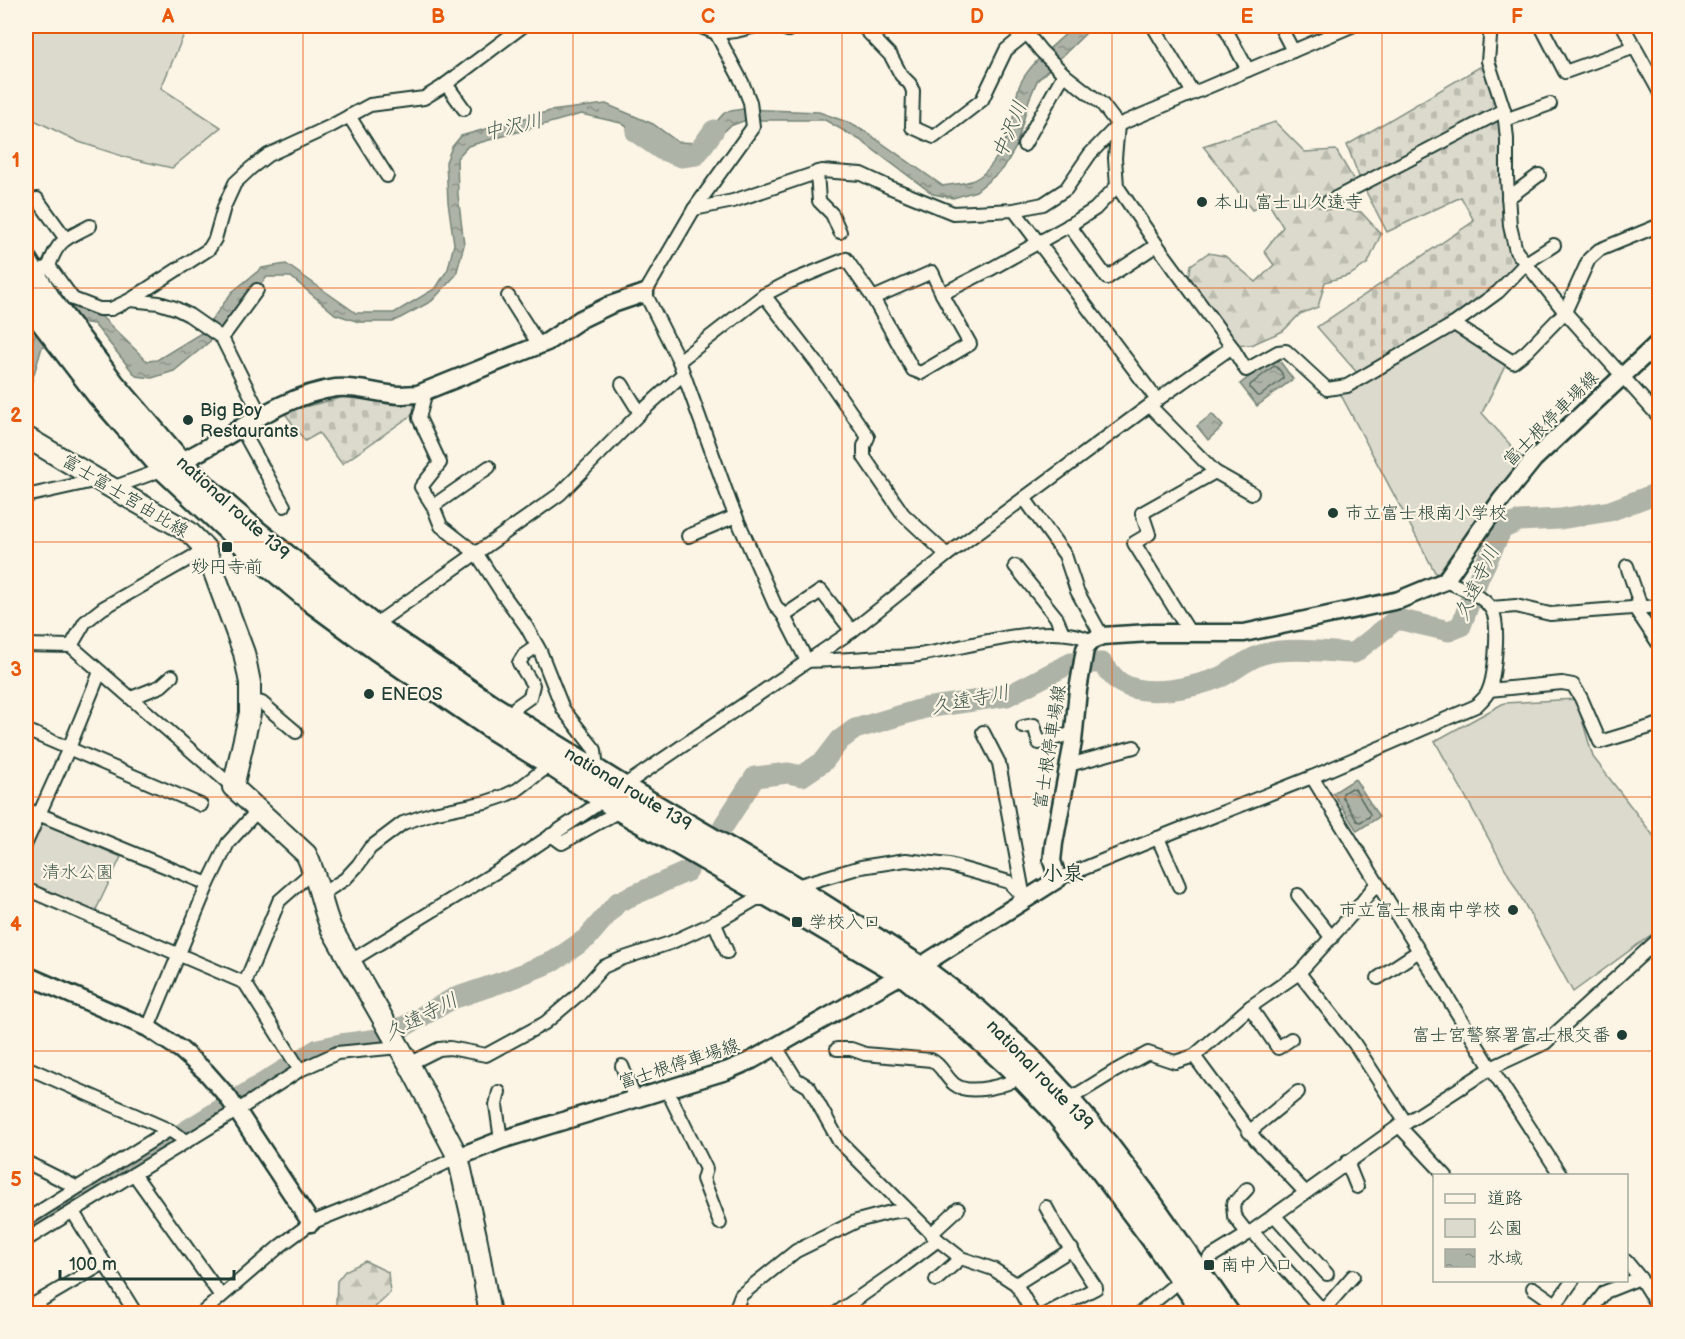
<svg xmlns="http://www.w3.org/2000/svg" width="1685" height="1339" font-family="'Balsamiq Sans','Klee One',sans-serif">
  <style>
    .forest { fill: url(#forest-firs); stroke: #7e8c80; stroke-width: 1.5 }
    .cemetery { fill: url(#cemetery-stones); stroke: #7e8c80; stroke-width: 1.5 }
    .park { fill: #dcdacc; stroke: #7e8c80; stroke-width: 1.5 }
    .water { fill: url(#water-ripples); stroke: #758479; stroke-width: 1.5 }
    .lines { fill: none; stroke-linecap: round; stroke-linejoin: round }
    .shore { stroke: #586c62; stroke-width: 1.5 }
    .river { stroke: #aeb3a7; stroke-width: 21 }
    .street-casing { stroke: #1f3d34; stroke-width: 16 }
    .secondary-casing { stroke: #1f3d34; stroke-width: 21 }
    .primary-casing { stroke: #1f3d34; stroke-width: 24 }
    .highway-casing { stroke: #1f3d34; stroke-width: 27 }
    .street { stroke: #fcf5e5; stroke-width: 12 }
    .secondary { stroke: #fcf5e5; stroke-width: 16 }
    .primary { stroke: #fcf5e5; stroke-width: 20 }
    .highway { stroke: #fcf5e5; stroke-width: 22 }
    .grid { fill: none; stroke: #e8590c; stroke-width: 1.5; stroke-opacity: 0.55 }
    .poi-dot { fill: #1f3d34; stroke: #fcf5e5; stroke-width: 2 }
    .labels { text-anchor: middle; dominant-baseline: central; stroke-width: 4.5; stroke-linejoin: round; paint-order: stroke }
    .poi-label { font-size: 18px; fill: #1f3d34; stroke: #fcf5e5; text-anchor: start }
    .street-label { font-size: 18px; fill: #1f3d34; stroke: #fcf5e5 }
    .park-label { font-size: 18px; fill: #455c52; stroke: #fcf5e5 }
    .water-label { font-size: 20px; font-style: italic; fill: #435a51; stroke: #fcf5e5 }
    .quarter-label { font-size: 21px; font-weight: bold; fill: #1f3d34; stroke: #fcf5e5 }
    .neatline { fill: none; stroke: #e8590c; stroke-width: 2 }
    .grid-label { font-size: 20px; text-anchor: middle; font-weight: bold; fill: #e8590c }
  </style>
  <defs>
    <pattern id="forest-firs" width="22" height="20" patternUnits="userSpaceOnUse" patternTransform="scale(1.5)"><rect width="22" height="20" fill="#dcdacc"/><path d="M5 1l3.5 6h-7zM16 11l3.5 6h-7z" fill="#bcbcb0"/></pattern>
    <pattern id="cemetery-stones" width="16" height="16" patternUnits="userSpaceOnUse" patternTransform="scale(1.5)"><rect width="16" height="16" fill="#dcdacc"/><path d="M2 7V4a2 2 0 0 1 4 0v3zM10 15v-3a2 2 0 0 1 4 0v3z" fill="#bcbcb0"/></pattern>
    <pattern id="water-ripples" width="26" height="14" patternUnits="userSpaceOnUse" patternTransform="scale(1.5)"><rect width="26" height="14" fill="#aeb3a7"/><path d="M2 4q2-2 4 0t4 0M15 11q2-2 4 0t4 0" fill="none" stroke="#8d9389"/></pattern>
  </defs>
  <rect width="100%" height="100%" fill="#fcf5e5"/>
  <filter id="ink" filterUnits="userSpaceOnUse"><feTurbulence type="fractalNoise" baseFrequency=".0167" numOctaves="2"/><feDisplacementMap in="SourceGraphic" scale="12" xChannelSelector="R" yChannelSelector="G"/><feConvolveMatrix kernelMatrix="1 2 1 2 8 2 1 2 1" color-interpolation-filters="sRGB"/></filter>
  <g filter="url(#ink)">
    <g class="forest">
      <path d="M1275,122L1305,152L1336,150L1358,187L1319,207L1361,212L1381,234L1368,263L1350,275L1325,282L1318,307L1300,314L1283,331L1251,345L1235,344L1188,285L1191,265L1208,253L1225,256L1256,282L1274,265L1264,251L1283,227L1268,202L1252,210L1203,146Z"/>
      <path d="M365,1261L388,1272L390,1293C372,1312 369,1314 342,1313L336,1305L337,1281L345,1271Z"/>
    </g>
    <g class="cemetery">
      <path d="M1483,65L1497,107L1504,155L1512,246L1524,268L1498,292L1360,376L1317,327L1474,221L1461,197L1387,232L1361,182L1347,145Z"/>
      <path d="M356,394L414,404L416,412L342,464L319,433L305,441L284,412Z"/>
    </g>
    <g class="park">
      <path d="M26,26H184L185,32L161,88L221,127L172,168L128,158L79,142L26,116Z"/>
      <path d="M1449,327L1506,364L1482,413L1523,459L1459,554L1436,574L1341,395Z"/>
      <path d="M1576,699L1593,757L1659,843V929L1573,992L1435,741L1504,703Z"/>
      <path d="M41,822L121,857L94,914L26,884V857Z"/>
    </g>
    <g class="water">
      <path d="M1074,26H1090L1085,34L1037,81L1029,100L1016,147L1003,169L976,191L953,198L933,194L860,140L825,120H746L730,126L701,153L688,156L659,148L621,123L581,114L468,146L457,158L458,195L464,245L456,275L432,301L393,322H359L335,314L291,277H267L214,338L174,371L152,378L136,376L94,324L80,322L42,347L26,401V358L36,332L76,304L102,317L147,361L157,360L203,332L232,292L262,268L286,264L356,313H394L436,288L448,269L454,244L448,202L446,162L452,147L461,136L550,111L606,104L653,124L678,142L698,143L725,112L743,109L819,112L847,122L866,132L943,186C952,184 962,184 971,181C994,173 1009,136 1014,114C1016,104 1016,91 1021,82C1033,60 1056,44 1074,26Z"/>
      <path d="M1276,356L1293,379L1257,406L1240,384Z"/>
      <path d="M1212,414L1223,426L1208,440L1197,426Z"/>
      <path d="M1355,779L1379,817L1357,831L1333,793Z"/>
    </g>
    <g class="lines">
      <g class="shore">
        <path d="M1274,366C1278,367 1284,374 1283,379L1260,396H1257L1250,388V385Z"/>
        <path d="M1351,788L1355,789L1370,814L1369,817L1360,822L1357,821L1342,796L1343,793Z"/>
      </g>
      <g class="river">
        <path d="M636,132L662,150L681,157L696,155L714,130"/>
        <path d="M724,825L755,777L788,773L802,776L824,761L840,740L855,729L925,708L1007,696L1071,663H1102C1108,670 1114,679 1121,683C1146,699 1197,687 1223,676C1236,669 1249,658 1263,654C1288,647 1327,652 1354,653L1397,619L1449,631L1461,626L1479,577L1502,529L1519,521L1560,519L1610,511L1660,492"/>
        <path d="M26,1230L318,1049L341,1044L378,1039L405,1026L452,999L505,981L554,961L587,938L618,902L688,871"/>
      </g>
      <defs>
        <g id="street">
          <path d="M699,26L716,33L742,82L750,102L753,127L694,209L645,293L679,361L731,505L775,605L784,616L807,661C831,660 856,659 881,657C893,657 906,657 918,655C962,649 1053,619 1091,641"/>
          <path d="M778,26L788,30L796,26"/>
          <path d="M862,26L891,56L901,75L910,84L913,91L912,127L934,137L982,100L1006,50L1027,33"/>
          <path d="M1021,26L1041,51L1065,75L1102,104L1118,125L1115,158L1117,186L1157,245L1232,347L1246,370L1278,352L1286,351L1327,389L1347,386L1454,324L1498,292L1526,263L1554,245"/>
          <path d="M1153,26L1193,93"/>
          <path d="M1224,26L1248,70"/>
          <path d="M1280,26L1293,51"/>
          <path d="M1491,26L1488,61L1504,110L1507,139V177L1510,226L1516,251L1565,312L1660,418"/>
          <path d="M1541,26L1565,72L1635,47"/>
          <path d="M1623,26L1660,93"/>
          <path d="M716,33L736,31L756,26"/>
          <path d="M446,84L464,109"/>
          <path d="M349,116L387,176"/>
          <path d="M1505,120L1550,104"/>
          <path d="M1024,145L1064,74"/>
          <path d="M817,172L819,201L832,214L840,232"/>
          <path d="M1508,198L1539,175"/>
          <path d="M37,199L66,239"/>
          <path d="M1328,202L1504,110"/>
          <path d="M694,209L733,201L822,171L861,174L889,187L953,213L1014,210L1043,204L1066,189L1090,154L1118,125L1352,26"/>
          <path d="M1014,210L1157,400"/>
          <path d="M1069,225L1107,278L1157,245"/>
          <path d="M49,266C58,239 66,239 90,226"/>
          <path d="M33,274L49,266L73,299L99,309H111L130,300L159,303L175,308L189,315L222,338L261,416"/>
          <path d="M764,295L816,362L868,437L864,446V457L903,514L947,555"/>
          <path d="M508,296L539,345"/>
          <path d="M873,298L932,272L942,294"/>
          <path d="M130,300L209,249L215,239L224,207L235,183L251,168L268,155L329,127L370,105L424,98L442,87L523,26"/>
          <path d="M1454,324L1513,362L1527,351L1565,312L1589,259L1599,250L1660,225"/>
          <path d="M222,338L257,290"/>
          <path d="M679,361L764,295L787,283L846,259L873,298L913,370L921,373L970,344L942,294L989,270L1070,225L1095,209L1117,186"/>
          <path d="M622,384L640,413"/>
          <path d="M426,391L419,418L440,463L421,487L433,506L441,526L477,554L502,593L526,626L540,651L563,709L595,750L597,771"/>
          <path d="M1150,406L1215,472L1252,493"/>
          <path d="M241,428L284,506"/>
          <path d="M112,488L164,469"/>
          <path d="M26,496L98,480"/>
          <path d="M1024,498L1065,555L1077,591L1102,636"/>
          <path d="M433,506L489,467"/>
          <path d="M688,536L736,516"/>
          <path d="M1015,566L1056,617L1063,633"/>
          <path d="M1627,566L1641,607"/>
          <path d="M1634,607L1660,646"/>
          <path d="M1491,608L1516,606L1550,614L1660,606"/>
          <path d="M784,616L821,591L852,631"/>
          <path d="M373,626L560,494L640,413L683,374"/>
          <path d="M1190,633L1134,543L1149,534L1142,513L1215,472"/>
          <path d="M26,645L71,646L233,787"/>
          <path d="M71,646L85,622L103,608L201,552L205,548"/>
          <path d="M1489,690L1562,683L1573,685L1581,698L1600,742L1660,724"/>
          <path d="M131,698L161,686L172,676"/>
          <path d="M251,700L262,703L296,732"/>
          <path d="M516,707L530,697L533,685L519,663L524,655L537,646"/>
          <path d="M1023,727L1034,725L1039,743L1074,733"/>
          <path d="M26,730L201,805"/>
          <path d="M983,732L999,763L1024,898"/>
          <path d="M1069,765L1134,747"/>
          <path d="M1312,777L1491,1068L1561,1176"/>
          <path d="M622,787L852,631L947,555L1157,400L1232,347"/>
          <path d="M26,809L208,884"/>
          <path d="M551,835L562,843L621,810"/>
          <path d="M1158,838L1179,886"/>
          <path d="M26,843L69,748L100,672"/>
          <path d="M1058,879L1158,838L1312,777L1476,706C1480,702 1486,697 1488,692C1495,677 1500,624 1492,610C1483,595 1460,587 1445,581"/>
          <path d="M793,887L861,867L906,860L949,865L1009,882L1025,899"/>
          <path d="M26,889L245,983L300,1070"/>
          <path d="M320,895L345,879L358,865L370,848L403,823L433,813L486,802L504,796L517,790L551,764"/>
          <path d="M1298,895L1332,938"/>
          <path d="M714,922L727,952"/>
          <path d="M349,962L509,864L595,806"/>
          <path d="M1299,973L1354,1043L1406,1123"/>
          <path d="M1378,978L1419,951"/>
          <path d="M245,983L279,901L313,871"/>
          <path d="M1250,1007L1278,1048L1291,1039"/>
          <path d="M148,1028L208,884L228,843L258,810"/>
          <path d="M776,1047L796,1079L809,1087L839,1141L938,1240L961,1258L993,1269L1016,1284L1033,1314"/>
          <path d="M837,1049H851L865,1054L931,1060C942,1065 945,1077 954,1084C968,1096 1007,1086 1021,1076"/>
          <path d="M409,1064L439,1049L450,1048L486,1055L545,1023L578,995L603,967L621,959L670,943L720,920L756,899H769"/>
          <path d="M622,1066L635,1099"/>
          <path d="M26,1067L169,1130L187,1141"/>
          <path d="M667,1090L706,1169L703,1179L720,1223"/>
          <path d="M499,1092L496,1105L501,1140"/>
          <path d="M1068,1100L1115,1071L1148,1053L1175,1062L1194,1056"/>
          <path d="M1399,1126L1446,1176"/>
          <path d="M1249,1132L1298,1092"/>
          <path d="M26,1162L76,1187"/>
          <path d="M1347,1162L1357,1187"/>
          <path d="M134,1174L221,1296"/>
          <path d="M1247,1189L1233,1204L1234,1216L1248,1234"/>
          <path d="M1305,1192L1256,1140L1194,1056L1250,1007L1299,973L1355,911L1377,883"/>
          <path d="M73,1212L136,1314"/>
          <path d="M1274,1215L1327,1274"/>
          <path d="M26,1220L169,1130"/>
          <path d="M1252,1231L1322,1310"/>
          <path d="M931,1234L958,1209"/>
          <path d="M26,1240L238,1110L300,1070L337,1053L399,1047"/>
          <path d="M1209,1258L1248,1234L1399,1126L1406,1123L1491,1068L1545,1043L1660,938"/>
          <path d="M1626,1261L1640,1278L1660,1310"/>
          <path d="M936,1280L961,1258"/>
          <path d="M1016,1284L1072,1249"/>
          <path d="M1533,1288L1556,1304"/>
          <path d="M736,1308L741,1295L796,1251L857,1221L891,1212L907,1210"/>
          <path d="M26,1309L104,1263"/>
          <path d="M201,1314L280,1246L311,1223L371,1199L458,1157"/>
          <path d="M727,1314L736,1308L747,1314"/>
          <path d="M835,1314L897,1271L938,1240"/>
          <path d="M1046,1314L1096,1288L1059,1231L1046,1207"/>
          <path d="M1139,1314L1171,1288"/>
          <path d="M1320,1314L1353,1276"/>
          <path d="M1549,1314L1573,1280"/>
          <path d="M1588,1314L1605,1292L1640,1278"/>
        </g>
        <g id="secondary">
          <path d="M171,466C226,443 275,396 336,388C358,386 378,394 400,395C406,395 412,394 418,394L547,342L581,319L610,305L645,293"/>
          <path d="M26,975L148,1028L181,1050L206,1072L228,1097L311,1223"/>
          <path d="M458,1157L501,1140L726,1071L752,1060L903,974L919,967L1058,879L1052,861L1054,843L1073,742L1078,690L1085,649L1091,641L1102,636L1150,633H1244L1399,600L1445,581L1501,500L1534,459L1660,341"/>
        </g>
        <path id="primary" d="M26,437L98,480L189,532L205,548L244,653L250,683V713L233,787L306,854C318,878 321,904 331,928L409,1064L458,1157L476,1236L490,1314"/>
        <g id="highway">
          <path d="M26,262L51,302L113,384L180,462L209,491L255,531L373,626L494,708L622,787L793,887L919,967L977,1011L1028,1057L1068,1100L1106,1144L1144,1194L1228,1314"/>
          <path d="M26,300L98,394L164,469L246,546L313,602L377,649L494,729L551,764L621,810L777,900L903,974L965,1025L1021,1076L1058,1115L1091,1156L1153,1239L1206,1314"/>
        </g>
      </defs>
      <use href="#street" class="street-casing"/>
      <use href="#secondary" class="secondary-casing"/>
      <use href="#primary" class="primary-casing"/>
      <use href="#highway" class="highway-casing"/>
      <use href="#street" class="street"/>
      <use href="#secondary" class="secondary"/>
      <use href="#primary" class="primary"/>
      <use href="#highway" class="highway"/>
    </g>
  </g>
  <path class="grid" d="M303,26V1314M573,26V1314M842,26V1314M1112,26V1314M1382,26V1314M26,288H1660M26,542H1660M26,797H1660M26,1051H1660"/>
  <g class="poi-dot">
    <circle cx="1202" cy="202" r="6"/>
    <circle cx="188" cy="420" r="6"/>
    <circle cx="1333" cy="513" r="6"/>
    <rect x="221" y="541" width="12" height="12" rx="3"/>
    <circle cx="369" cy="694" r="6"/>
    <circle cx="1513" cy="910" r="6"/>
    <rect x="791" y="916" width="12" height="12" rx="3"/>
    <circle cx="1622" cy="1035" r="6"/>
    <rect x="1203" y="1259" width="12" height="12" rx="3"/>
  </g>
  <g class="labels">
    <g class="poi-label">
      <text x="1214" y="202">本山 富士山久遠寺</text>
      <text x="200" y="410">Big Boy<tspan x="200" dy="21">Restaurants</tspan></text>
      <text x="1345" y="513">市立富士根南小学校</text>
      <text x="227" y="567" text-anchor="middle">妙円寺前</text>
      <text x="381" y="694">ENEOS</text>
      <text x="1501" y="910" text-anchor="end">市立富士根南中学校</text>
      <text x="809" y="922">学校入口</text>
      <text x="1610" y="1035" text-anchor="end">富士宮警察署富士根交番</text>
      <text x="1221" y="1265">南中入口</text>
    </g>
    <g class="street-label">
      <text transform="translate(1551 419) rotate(-45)">富士根停車場線</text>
      <text transform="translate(125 496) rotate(31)">富士富士宮由比線</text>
      <text transform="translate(233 508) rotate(42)">national route 139</text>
      <text transform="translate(1050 747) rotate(-81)">富士根停車場線</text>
      <text transform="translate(628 789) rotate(31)">national route 139</text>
      <text transform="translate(679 1064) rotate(-18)">富士根停車場線</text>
      <text transform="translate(1040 1075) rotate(46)">national route 139</text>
    </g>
    <g class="park-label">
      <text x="78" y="872">清水公園</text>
    </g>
    <g class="water-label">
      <text transform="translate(513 127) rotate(-13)">中沢川</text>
      <text transform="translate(1010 130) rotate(-68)">中沢川</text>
      <text transform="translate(1477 583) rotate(-65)">久遠寺川</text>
      <text transform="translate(970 700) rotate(-11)">久遠寺川</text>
      <text transform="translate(421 1017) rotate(-27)">久遠寺川</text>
    </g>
    <g class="quarter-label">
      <text x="1063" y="873">小泉</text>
    </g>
  </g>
  <rect width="1685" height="1339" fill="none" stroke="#fcf5e5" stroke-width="66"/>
  <rect x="1433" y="1174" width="195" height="108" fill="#fcf5e5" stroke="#a4ab9e" stroke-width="1.5"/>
  <rect x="1445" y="1194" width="30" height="9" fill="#fcf5e5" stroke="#a4ab9e" stroke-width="1.5"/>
  <text x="1487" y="1204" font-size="18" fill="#1f3d34">道路</text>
  <rect x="1445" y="1219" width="30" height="18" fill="#dcdacc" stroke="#a4ab9e" stroke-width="1.5"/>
  <text x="1487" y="1234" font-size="18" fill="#1f3d34">公園</text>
  <rect x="1445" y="1249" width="30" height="18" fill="url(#water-ripples)" stroke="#a4ab9e" stroke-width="1.5"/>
  <text x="1487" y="1264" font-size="18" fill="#1f3d34">水域</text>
  <path d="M60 1270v9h174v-9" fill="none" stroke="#1f3d34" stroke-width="3"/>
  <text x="69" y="1270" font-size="18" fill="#1f3d34" stroke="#fcf5e5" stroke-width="4.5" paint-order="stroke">100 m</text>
  <rect x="33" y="33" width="1619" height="1273" class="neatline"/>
  <g class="grid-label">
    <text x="168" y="23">A</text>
    <text x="438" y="23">B</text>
    <text x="708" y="23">C</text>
    <text x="977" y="23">D</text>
    <text x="1247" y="23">E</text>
    <text x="1517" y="23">F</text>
    <text x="16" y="167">1</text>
    <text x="16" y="422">2</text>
    <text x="16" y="676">3</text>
    <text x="16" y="931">4</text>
    <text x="16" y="1186">5</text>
  </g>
</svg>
